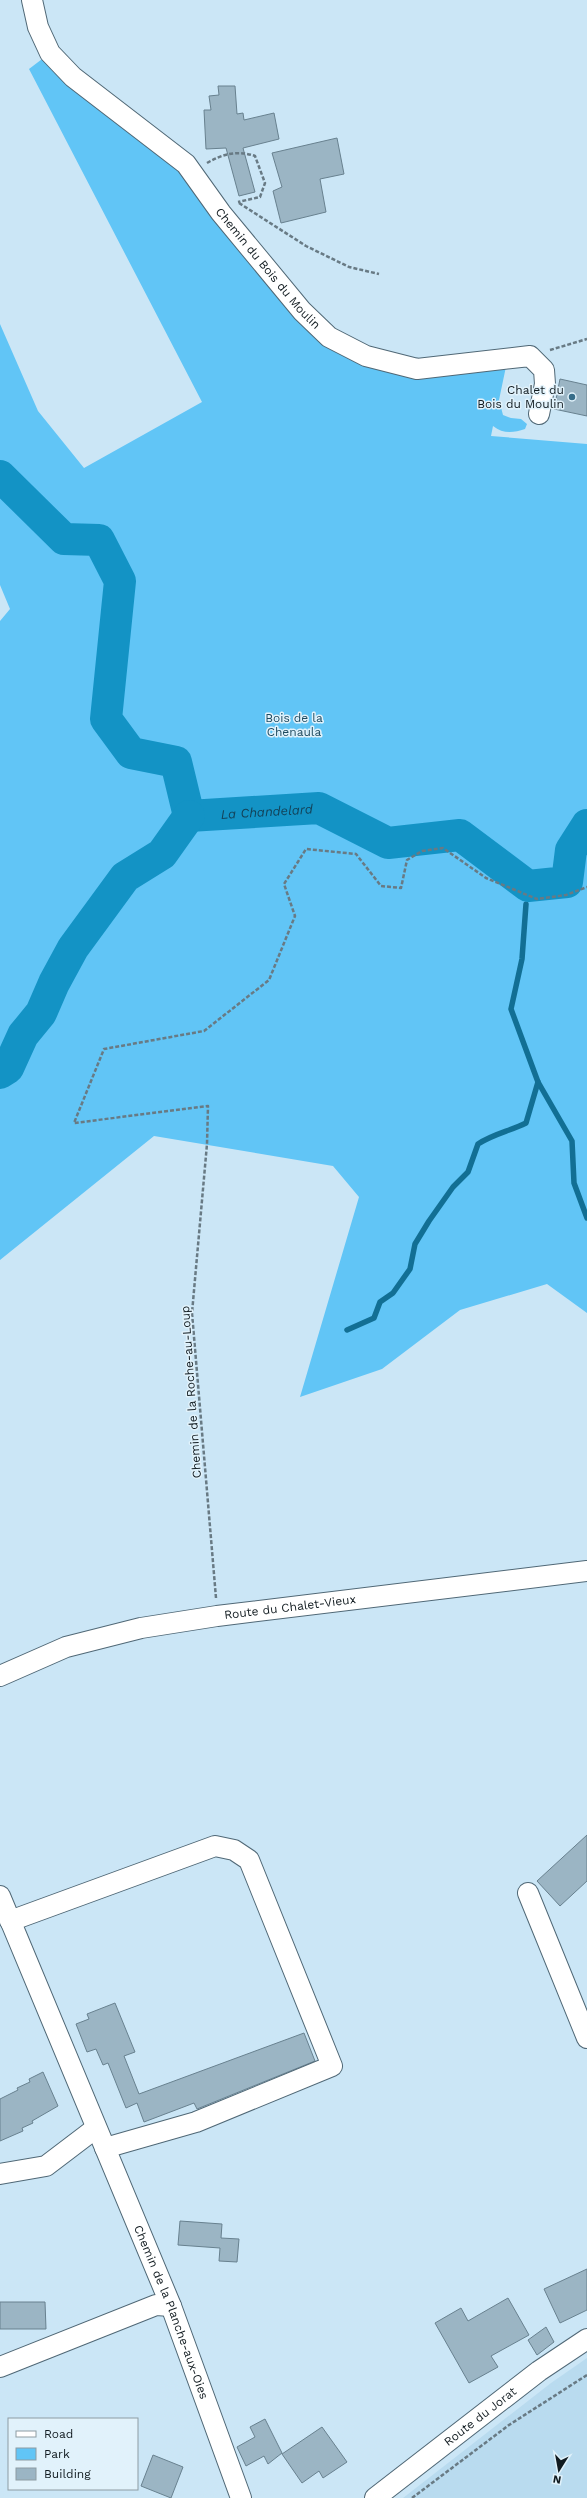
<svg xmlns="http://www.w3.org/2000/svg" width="587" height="2498" font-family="'Work Sans',sans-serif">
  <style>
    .built { fill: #b9dbef }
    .green { fill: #61c5f6 }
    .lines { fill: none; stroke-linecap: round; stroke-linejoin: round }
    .stream { stroke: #126f94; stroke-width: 5.5 }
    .river { stroke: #1393c5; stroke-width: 32 }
    .building { fill: #9bb5c4; stroke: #68818f }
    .minor-casing { stroke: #506876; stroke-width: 22 }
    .path { stroke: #687a84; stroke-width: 2.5; stroke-dasharray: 4 2; stroke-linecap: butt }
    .minor { stroke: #fff; stroke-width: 20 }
    .poi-dot { fill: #376d89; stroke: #e1f2fb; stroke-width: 1.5 }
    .labels { text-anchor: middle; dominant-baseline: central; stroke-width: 3; stroke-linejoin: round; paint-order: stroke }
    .street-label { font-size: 12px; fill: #111b20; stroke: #e1f2fb }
    .poi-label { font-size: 12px; fill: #111b20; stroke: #e1f2fb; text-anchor: end }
    .park-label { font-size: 12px; fill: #1d4a60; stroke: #e1f2fb }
    .water-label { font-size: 13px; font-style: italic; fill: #134258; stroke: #e1f2fb }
  </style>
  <rect width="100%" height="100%" fill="#cbe6f6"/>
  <path class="built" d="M587,2358V2498H403L551,2383Z"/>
  <path class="green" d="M50,53L186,164L329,337L417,369L508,357L499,400L503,415L511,418L521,419L527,424L525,429C513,433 503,434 493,426L491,436L587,444V1313L547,1284L460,1310L382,1369L300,1397L359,1197L333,1166L154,1136L0,1260V621L10,609L0,585V324L38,411L84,468L202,402L29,69Z"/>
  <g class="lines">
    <g class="stream">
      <path d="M528,888V886"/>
      <path d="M526,904L522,959L511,1009L538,1082L572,1141L574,1183L587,1218"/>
      <path d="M347,1330L374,1318L380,1302L393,1293L410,1269L415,1244L429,1221L453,1187L468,1172L478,1144C493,1134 510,1131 526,1123L538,1082"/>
    </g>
    <g class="river">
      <path id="s1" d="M0,476L64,539L99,540L120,581L106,719L131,753L176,762L189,816L319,808L388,843L460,835L528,886L567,882L571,850L587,825"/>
      <path d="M0,1073L8,1068L23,1035L41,1013L54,983L73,948L125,877L162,854L189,816"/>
    </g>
  </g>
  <g class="building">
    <path d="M218,86H235L237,114L243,113L244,120L274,113L279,139L243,148L255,192L239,196L226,148L206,149L204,110H211L209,96L219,95Z"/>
    <path d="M337,138L344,174L320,179L326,212L281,223L273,191L282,187L272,153Z"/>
    <path d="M560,379L587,385V416L554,409Z"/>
    <path d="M587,1835V1881L560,1906L537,1881Z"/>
    <path d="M115,2003L135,2052L124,2056L139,2094L304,2033L315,2061L197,2109L194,2103L144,2122L137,2103L126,2108L108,2063L103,2065L96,2049L87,2052L76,2024L89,2019L87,2014Z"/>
    <path d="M43,2072L58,2106L32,2121L33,2123L22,2128L23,2131L0,2141V2099L18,2090L17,2088L30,2082L29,2079Z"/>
    <path d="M180,2221L222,2224L221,2238L239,2239L237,2262L219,2261L220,2248L178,2245Z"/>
    <path d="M587,2269V2310L560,2323L544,2289Z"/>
    <path d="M508,2298L529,2335L491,2356L498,2367L469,2383L435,2323L461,2308L468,2321Z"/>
    <path d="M0,2302H45L46,2329H0Z"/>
    <path d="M546,2327L554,2342L537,2355L528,2340Z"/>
    <path d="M265,2419L282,2453L268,2464L264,2456L246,2466L237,2447L255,2437L250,2427Z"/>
    <path d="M322,2427L347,2462L323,2478L319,2471L302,2483L282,2454Z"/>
    <path d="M153,2455L183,2467L171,2498L141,2486Z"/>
  </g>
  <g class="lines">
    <defs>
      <g id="minor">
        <path id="s2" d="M32,0L38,27L50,53L73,77L186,164L221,213L302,311L329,337L366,356L417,369L530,356L544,370L545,384L539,414"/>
        <path id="s3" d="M0,1676L66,1647L141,1628L217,1616L587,1571"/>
        <path d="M528,1893L587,2038"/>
        <path id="s4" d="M0,1896L171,2306L241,2498"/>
        <path d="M10,1921L215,1846L234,1850L249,1860L332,2066L196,2122L105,2148"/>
        <path d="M0,2174L46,2166L96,2128"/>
        <path d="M0,2367L156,2305L171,2306"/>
        <path id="s5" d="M375,2498L539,2371L587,2339"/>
      </g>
    </defs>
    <use href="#minor" class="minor-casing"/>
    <g class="path">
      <path d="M207,163C222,154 238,150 255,156L265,183L260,197L238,202"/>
      <path d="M239,203L306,246L349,267L379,274"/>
      <path d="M550,350L587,339"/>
      <path d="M216,1598L192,1313L207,1144L208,1106L74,1123L104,1049L204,1031L269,980L295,916L284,884L306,849L356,854L381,886L401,888L407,860L422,851L443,848L486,878L537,899L566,895L587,887"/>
      <path d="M412,2498L509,2425L587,2375"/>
    </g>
    <use href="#minor" class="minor"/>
  </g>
  <circle class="poi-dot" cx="572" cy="397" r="4"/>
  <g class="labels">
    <g class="street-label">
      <text stroke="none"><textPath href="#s2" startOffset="365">Chemin du Bois du Moulin</textPath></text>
      <text transform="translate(191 1392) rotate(-94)">Chemin de la Roche-au-Loup</text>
      <text stroke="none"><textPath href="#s3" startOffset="300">Route du Chalet-Vieux</textPath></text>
      <text stroke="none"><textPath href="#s4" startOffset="450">Chemin de la Planche-aux-Oies</textPath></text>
      <text stroke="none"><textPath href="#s5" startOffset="133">Route du Jorat</textPath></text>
    </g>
    <g class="poi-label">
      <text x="564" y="390">Chalet du<tspan x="564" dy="14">Bois du Moulin</tspan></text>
    </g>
    <g class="park-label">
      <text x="294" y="718">Bois de la<tspan x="294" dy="14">Chenaula</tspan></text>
    </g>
    <g class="water-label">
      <text stroke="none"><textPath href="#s1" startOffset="531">La Chandelard</textPath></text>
    </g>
  </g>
  <rect x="8" y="2418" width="130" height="72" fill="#e1f2fb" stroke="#8e9ca3"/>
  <rect x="16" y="2431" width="20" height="6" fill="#ffffff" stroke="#8e9ca3"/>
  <text x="44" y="2438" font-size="12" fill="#111b20">Road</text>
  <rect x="16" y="2448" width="20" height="12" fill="#61c5f6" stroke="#8e9ca3"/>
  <text x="44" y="2458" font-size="12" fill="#111b20">Park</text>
  <rect x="16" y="2468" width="20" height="12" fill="#9bb5c4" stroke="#8e9ca3"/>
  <text x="44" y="2478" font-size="12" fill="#111b20">Building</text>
  <g transform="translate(559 2470) rotate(191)" stroke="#e1f2fb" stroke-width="3" paint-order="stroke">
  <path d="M0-3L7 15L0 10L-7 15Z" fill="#111b20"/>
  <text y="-6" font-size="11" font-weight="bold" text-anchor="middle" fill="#111b20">N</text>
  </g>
</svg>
